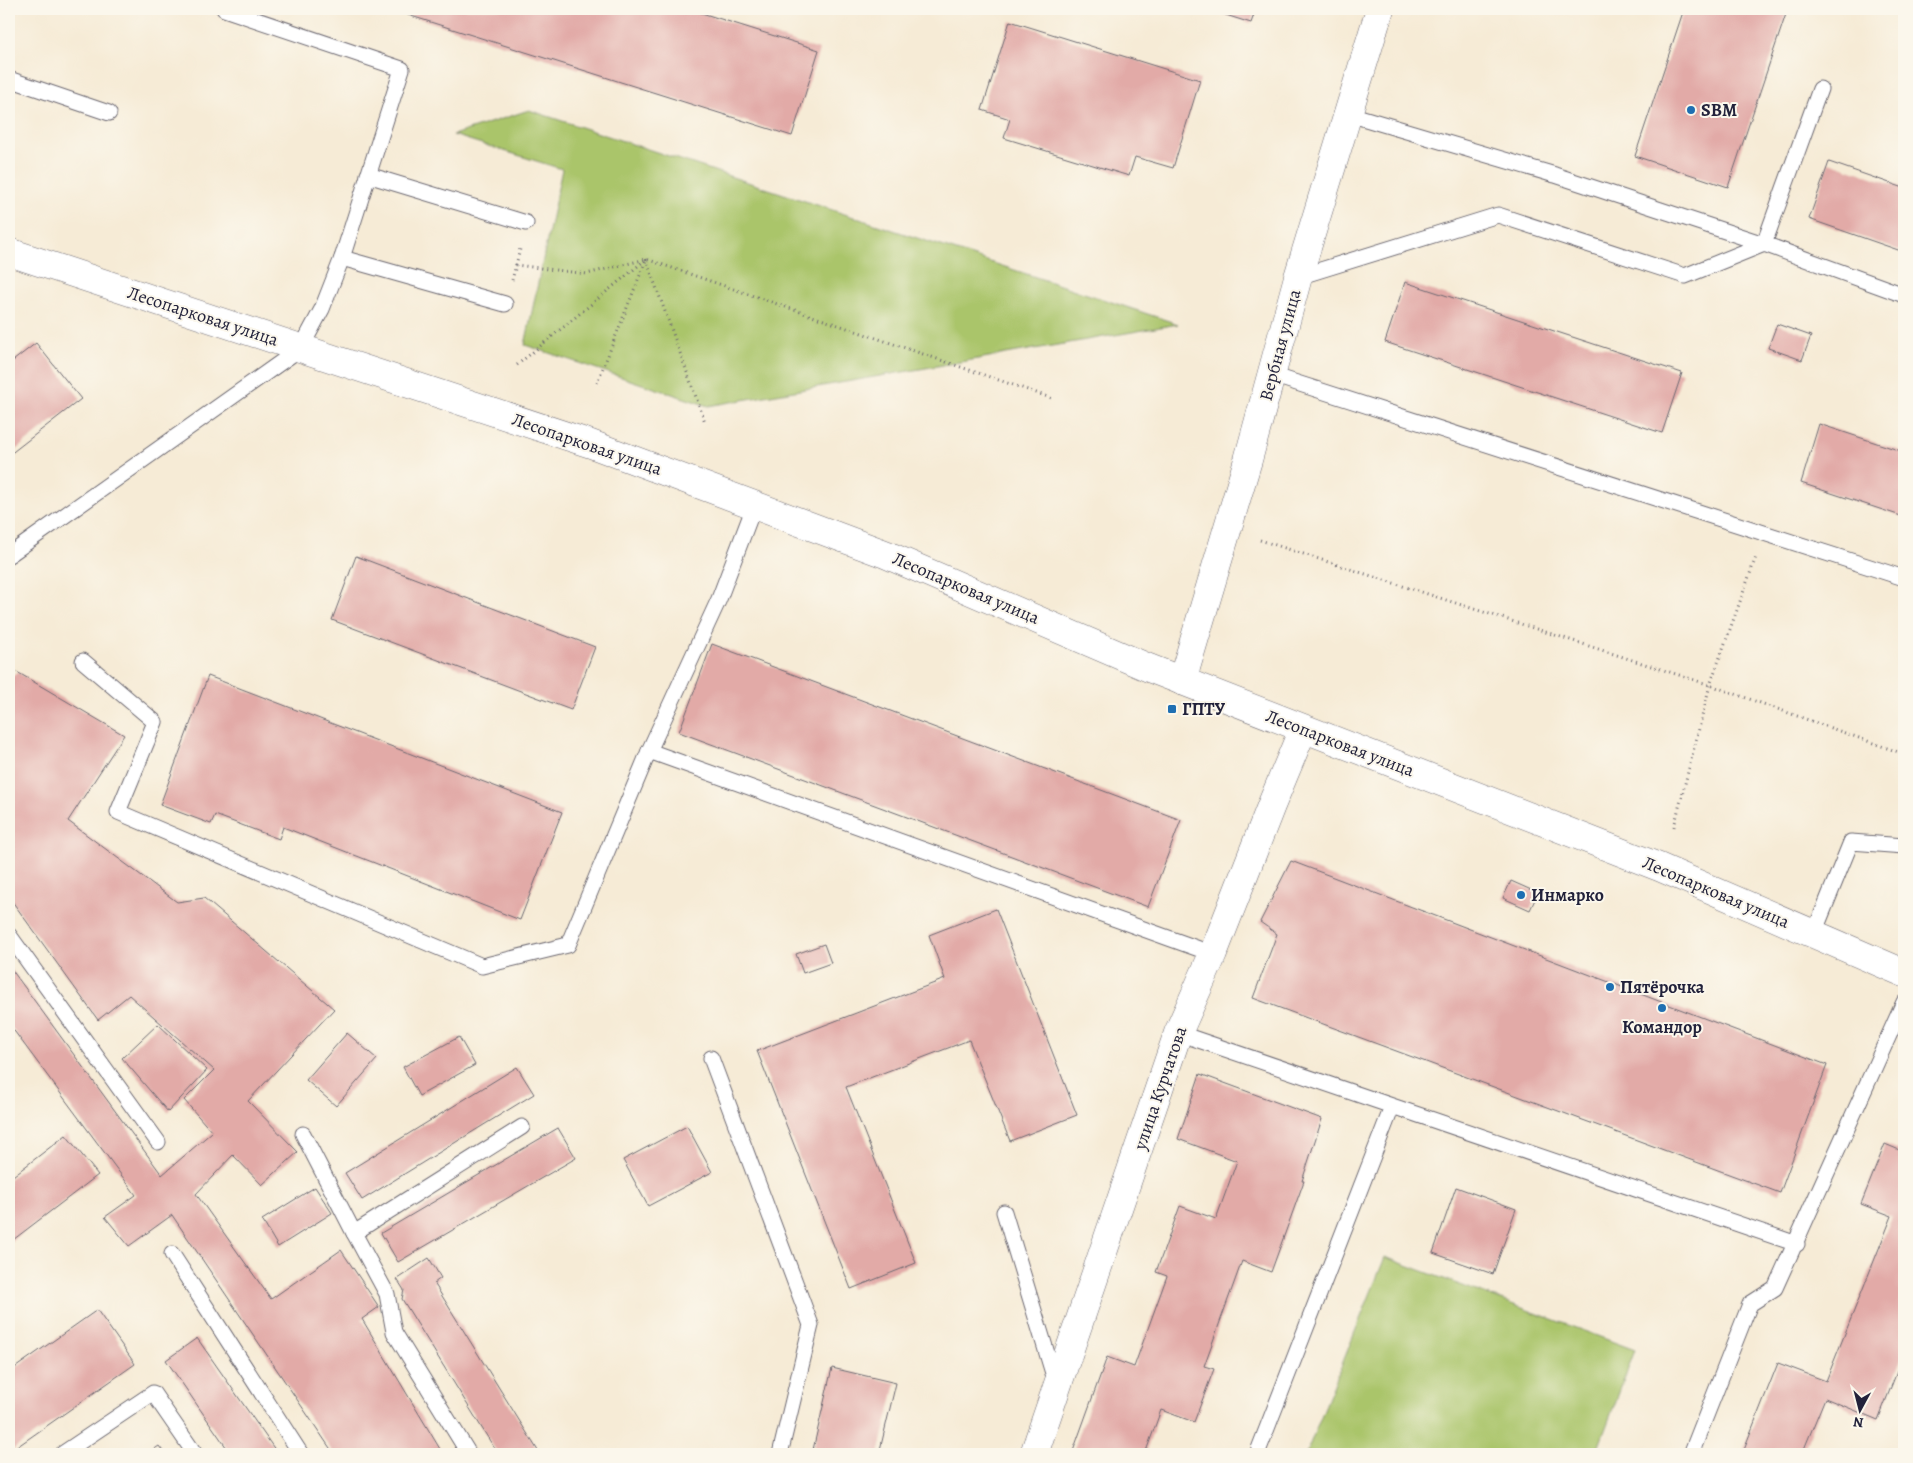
<svg xmlns="http://www.w3.org/2000/svg" width="1913" height="1463" font-family="Alegreya,serif">
  <style>
    .green { fill: #aac56b; stroke: #667453 }
    .building { fill: #e2aaa7 }
    .lines { fill: none; stroke-linecap: round; stroke-linejoin: round }
    .lane-casing { stroke: #6c6871; stroke-width: 17 }
    .street-casing { stroke: #6c6871; stroke-width: 29 }
    .secondary-casing { stroke: #6c6871; stroke-width: 29 }
    .path { stroke: #6c6871; stroke-width: 3; stroke-dasharray: 1 4; stroke-linecap: butt }
    .lane { stroke: #fff; stroke-width: 15 }
    .street { stroke: #fff; stroke-width: 28 }
    .secondary { stroke: #fff; stroke-width: 28 }
    .poi-dot { fill: #1f6fb2; stroke: #fbf7ec; stroke-width: 2 }
    .labels { text-anchor: middle; dominant-baseline: central; stroke-width: 4; stroke-linejoin: round; paint-order: stroke }
    .poi-label { font-size: 18px; font-weight: bold; fill: #22223b; stroke: #fbf7ec; text-anchor: start }
    .street-label { font-size: 18px; fill: #22223b; stroke: #fbf7ec }
  </style>
  <rect width="100%" height="100%" fill="#fbf7ec"/>
  <filter id="ink" filterUnits="userSpaceOnUse"><feTurbulence type="fractalNoise" baseFrequency=".02" numOctaves="2"/><feDisplacementMap in="SourceGraphic" scale="10" xChannelSelector="R" yChannelSelector="G"/><feConvolveMatrix kernelMatrix="1 2 1 2 8 2 1 2 1" color-interpolation-filters="sRGB"/></filter>
  <filter id="wash" filterUnits="userSpaceOnUse"><feTurbulence type="fractalNoise" baseFrequency=".0096" numOctaves="4" result="noise"/><feDisplacementMap in="SourceGraphic" scale="20" xChannelSelector="R" yChannelSelector="G"/><feGaussianBlur stdDeviation="1.12" result="paint"/><feColorMatrix in="noise" values="0 0 0 0 0 0 0 0 0 0 0 0 0 0 0 0 0 1.4 0 .05"/><feComposite in="paint" operator="in"/></filter>
  <g filter="url(#wash)">
    <rect width="100%" height="100%" fill="#f6ebd6"/>
    <g class="green">
      <path d="M529,110L1178,324L708,406L525,345L562,169L453,135Z"/>
      <path d="M1385,1257L1635,1350L1596,1454H1306Z"/>
    </g>
    <g id="blocks">
      <g class="building">
        <path d="M389,9H689L819,50L792,136Z"/>
        <path d="M1207,9H1256L1251,23Z"/>
        <path d="M1684,9H1771L1786,14L1728,187L1635,156Z"/>
        <path d="M1010,21L1200,80L1173,168L1135,157L1129,176L1004,138L1010,119L982,110Z"/>
        <path d="M1829,162L1904,188V252L1809,219Z"/>
        <path d="M1405,282L1682,373L1662,433L1385,342Z"/>
        <path d="M1777,324L1811,336L1802,360L1768,348Z"/>
        <path d="M36,343L81,399L9,455V364Z"/>
        <path d="M1819,424L1904,452V517L1801,483Z"/>
        <path d="M356,556L595,647L571,710L332,620Z"/>
        <path d="M712,644L1181,820L1148,907L679,732Z"/>
        <path d="M17,672L124,735L68,821L177,902L204,898L334,1009L248,1101L298,1152L262,1185L233,1155L196,1194L271,1299L341,1250L379,1307L362,1319L443,1454H334L172,1215L129,1246L105,1217L136,1195L9,1024V966L162,1175L212,1132L184,1100L214,1070L129,995L98,1020L9,897V679Z"/>
        <path d="M208,676L562,812L520,920L283,827L279,839L215,815L211,824L160,805Z"/>
        <path d="M1291,861L1827,1065L1780,1193L1253,998L1277,934L1260,922Z"/>
        <path d="M1511,881L1538,893L1530,910L1503,898Z"/>
        <path d="M996,909L1077,1115L1010,1141L969,1040L846,1087L916,1263L851,1289L757,1051L945,979L929,935Z"/>
        <path d="M824,944L831,963L803,973L796,954Z"/>
        <path d="M158,1024L207,1070L168,1112L122,1058Z"/>
        <path d="M347,1033L377,1059L336,1106L306,1080Z"/>
        <path d="M459,1037L475,1065L419,1096L403,1067Z"/>
        <path d="M517,1067L534,1094L362,1200L345,1173Z"/>
        <path d="M1200,1074L1322,1119L1302,1181H1304L1271,1272L1242,1261L1204,1366L1214,1369L1194,1422L1161,1410L1145,1454H1072L1107,1357L1134,1367L1167,1276L1156,1272L1180,1206L1216,1219L1237,1161L1178,1139Z"/>
        <path d="M687,1126L712,1172L648,1206L623,1160Z"/>
        <path d="M558,1128L576,1158L398,1262L381,1233Z"/>
        <path d="M66,1135L98,1175L9,1243V1179Z"/>
        <path d="M1885,1144L1904,1152V1354L1878,1420L1825,1398L1802,1454H1742L1778,1363L1826,1381L1892,1216L1861,1204Z"/>
        <path d="M315,1187L332,1213L278,1247L262,1220Z"/>
        <path d="M1456,1187L1516,1209L1493,1274L1433,1253Z"/>
        <path d="M429,1258L441,1278L434,1283L540,1454H498L402,1299L404,1290L397,1279Z"/>
        <path d="M97,1310L135,1364L11,1451L13,1454H9V1392L11,1390L9,1386V1372Z"/>
        <path d="M197,1338L278,1454H231L166,1360Z"/>
        <path d="M832,1368L896,1383L879,1454H812Z"/>
        <path d="M159,1446L165,1454H147Z"/>
      </g>
    </g>
  </g>
  <g filter="url(#ink)">
    <use href="#blocks" fill-opacity="0" stroke="#6c6871" stroke-width="1"/>
    <g class="lines">
      <defs>
        <g id="lane">
          <path d="M9,79L109,113"/>
          <path d="M1349,114L1555,175L1764,244L1820,89"/>
          <path d="M368,175L526,223"/>
          <path d="M342,258L505,304"/>
          <path d="M1298,277L1498,215L1685,276L1764,244L1904,295"/>
          <path d="M1272,375L1904,578"/>
          <path d="M9,555L301,348L322,309L342,258L402,69L224,9"/>
          <path d="M83,661L155,722L118,812L482,966L568,945L649,751L1213,954"/>
          <path d="M649,751L719,599L755,504"/>
          <path d="M1814,933L1851,842L1904,846"/>
          <path d="M9,935L158,1142"/>
          <path d="M1178,1033L1797,1244"/>
          <path d="M711,1058L811,1325L780,1454"/>
          <path d="M303,1134L354,1233"/>
          <path d="M1004,1212L1056,1383"/>
          <path d="M172,1254L301,1454"/>
          <path d="M62,1454L153,1393L195,1454"/>
          <path d="M469,1454L394,1332L387,1294L354,1233L522,1127"/>
          <path d="M1257,1454L1392,1107"/>
          <path d="M1691,1454L1750,1304L1775,1288L1904,1002"/>
        </g>
        <g id="street">
          <path d="M1182,681L1248,460L1298,277L1380,9"/>
          <path d="M1034,1454L1178,1033L1213,954L1271,806L1303,729"/>
        </g>
        <path id="secondary" d="M9,252L591,444L885,554L1149,668L1659,867L1904,973"/>
      </defs>
      <use href="#lane" class="lane-casing"/>
      <use href="#street" class="street-casing"/>
      <use href="#secondary" class="secondary-casing"/>
      <g class="path">
        <path d="M646,259L705,422"/>
        <path d="M516,265L520,249"/>
        <path d="M512,280L516,265L587,274L646,259L1054,399"/>
        <path d="M517,365L644,261"/>
        <path d="M597,383L646,260"/>
        <path d="M1260,540L1710,685L1904,754"/>
        <path d="M1674,827L1710,685L1756,557"/>
      </g>
      <use href="#lane" class="lane"/>
      <use href="#street" class="street"/>
      <use href="#secondary" class="secondary"/>
    </g>
  </g>
  <g class="poi-dot">
    <circle cx="1691" cy="110" r="5"/>
    <rect x="1167" y="704" width="10" height="10" rx="2.5"/>
    <circle cx="1521" cy="895" r="5"/>
    <circle cx="1610" cy="987" r="5"/>
    <circle cx="1662" cy="1008" r="5"/>
  </g>
  <g class="labels">
    <g class="poi-label">
      <text x="1701" y="110">SBM</text>
      <text x="1182" y="709">ГПТУ</text>
      <text x="1531" y="895">Инмарко</text>
      <text x="1620" y="987">Пятёрочка</text>
      <text x="1662" y="1027" text-anchor="middle">Командор</text>
    </g>
    <g class="street-label">
      <text transform="translate(203 316) rotate(18)">Лесопарковая улица</text>
      <text transform="translate(1280 345) rotate(-75)">Вербная улица</text>
      <text transform="translate(587 444) rotate(19)">Лесопарковая улица</text>
      <text transform="translate(966 588) rotate(23)">Лесопарковая улица</text>
      <text transform="translate(1340 743) rotate(21)">Лесопарковая улица</text>
      <text transform="translate(1716 892) rotate(23)">Лесопарковая улица</text>
      <text transform="translate(1160 1088) rotate(-71)">улица Курчатова</text>
    </g>
  </g>
  <rect width="1913" height="1463" fill="none" stroke="#fbf7ec" stroke-width="30"/>
  <g transform="translate(1860 1410) rotate(187)" stroke="#fbf7ec" stroke-width="4" paint-order="stroke">
  <path d="M0-4L9 19L0 12L-9 19Z" fill="#22223b"/>
  <text y="-8" font-size="14" font-weight="bold" text-anchor="middle" fill="#22223b">N</text>
  </g>
</svg>
